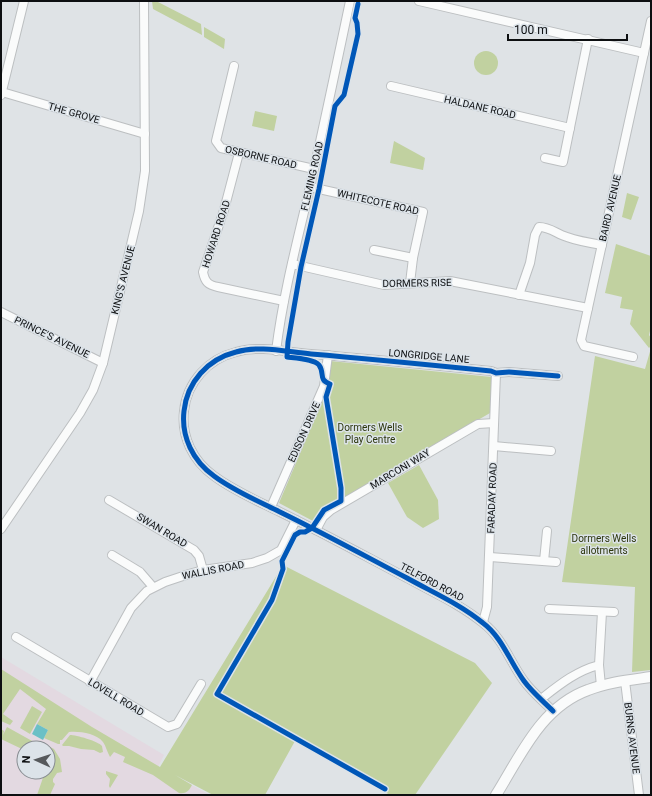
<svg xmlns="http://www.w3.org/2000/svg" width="652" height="796" font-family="Roboto,sans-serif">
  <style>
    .education { fill: #e3d9e1; fill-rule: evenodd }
    .green { fill: #c1d1a0 }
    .water { fill: #6bc0c6 }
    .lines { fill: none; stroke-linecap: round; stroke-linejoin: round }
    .minor-casing { stroke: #bcbfc1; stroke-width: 10 }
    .tertiary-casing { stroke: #bcbfc1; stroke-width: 12 }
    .minor { stroke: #fafbfb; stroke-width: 8 }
    .tertiary { stroke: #fafbfb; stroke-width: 10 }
    .cycleway-casing { stroke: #dce3e9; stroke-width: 8 }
    .cycleway { stroke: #0057b8; stroke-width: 5 }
    .labels { text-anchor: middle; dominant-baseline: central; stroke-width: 3; stroke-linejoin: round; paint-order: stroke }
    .street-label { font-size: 10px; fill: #0d0f11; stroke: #dce3e9 }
    .park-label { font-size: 10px; fill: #2c360c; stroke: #dce3e9 }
  </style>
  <rect width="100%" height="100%" fill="#dfe3e6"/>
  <path class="education" d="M1,657L164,755L158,767L210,795H1ZM24,748H48V772H24Z"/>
  <g class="green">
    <path d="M152,1H156L201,24L202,35L153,9Z"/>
    <path d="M204,27L225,39L224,49L204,37Z"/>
    <circle cx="486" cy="63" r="12"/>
    <path d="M255,111L277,116L274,131L252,126Z"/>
    <path d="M394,141L425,158L423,170L390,163Z"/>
    <path d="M627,193L639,197L631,220L622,217Z"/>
    <path d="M616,244L651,256V327L649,335L651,338V346L649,348L630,324L633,310L620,308L622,297L605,293Z"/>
    <path d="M651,348V670L632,672L635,587L562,582L595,356L645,369Z"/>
    <path d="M330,361L492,377L490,413L323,510L313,521L279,503L327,390Z"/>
    <path d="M419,465L438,500L439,519L423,528L407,517L388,483Z"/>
    <path d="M283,565L475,663L492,683L415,795H390L295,741L265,795H213L175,775L192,785C189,791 186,794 179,793L153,775L123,762L125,757L114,752L110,757C107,752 106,746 103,742C96,733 79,731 69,732L62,740H60V744H58L44,738L48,730L37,724L46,709L20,689L3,714L13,721L10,725L1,721V669L92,727L160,767Z"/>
    <path d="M32,706L42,712L30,734L20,728Z"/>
    <path d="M7,727L34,742L31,748H24V750L1,739V729L4,731L3,735Z"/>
    <path d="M70,735C76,735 98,741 102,746L103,752L100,753L94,750L81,749L69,746H63L62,745Z"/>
    <path d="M39,741L54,749L60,759L62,772L57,773L53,779V782L55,784L50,795H37L45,772H48V748H35Z"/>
    <path d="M106,771L118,775L110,788L109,786L110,779L106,774Z"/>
  </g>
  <path class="water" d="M37,724L48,730L43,740L32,734Z"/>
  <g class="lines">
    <defs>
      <g id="minor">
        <path d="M419,1L644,53"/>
        <path d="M234,66L216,141L221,148L314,169"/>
        <path d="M391,86L570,128"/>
        <path d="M2,92L145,134"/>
        <path d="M1,95L24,1"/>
        <path d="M239,153L224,210L203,272C205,282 208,285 218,287L284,301"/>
        <path d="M545,158L563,162L588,39"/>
        <path d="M310,187L423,212L413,258L410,283"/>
        <path d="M374,250L413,258"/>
        <path d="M292,264L384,285L450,281L588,308"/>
        <path d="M519,295L530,263L535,235L539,227C550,227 557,234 567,237C578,241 590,243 602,245"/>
        <path d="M1,312L103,363"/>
        <path d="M276,351C283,295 297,242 310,187C324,125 337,63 350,1"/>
        <path d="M633,357L584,346L581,340L651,21"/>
        <path d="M494,446L551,451"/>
        <path d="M109,500L194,550L199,556L203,570"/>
        <path d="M271,507L324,386L328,355"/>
        <path d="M1,529L80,413L93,390L103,363L139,211L145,171L144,1"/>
        <path d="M316,530L323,517L331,510L478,424L494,423"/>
        <path d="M112,555L140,572L153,587"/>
        <path d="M490,557L556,562"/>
        <path d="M544,561L547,531"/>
        <path d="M549,609L614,612"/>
        <path d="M483,622L487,607L496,373"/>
        <path d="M16,637L168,727L177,724L201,684"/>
        <path d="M599,665L601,686"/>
        <path d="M625,681L639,795"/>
        <path d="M90,682L131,608L147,591L165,582L189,574L203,570L252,563L267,558L281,550L296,520"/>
        <path d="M541,699C559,685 576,671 599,665L602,612"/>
        <path d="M553,711C543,701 532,692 524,681C510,662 502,637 483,623C460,604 432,592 407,578C365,556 323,533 280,512C258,501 234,491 214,476C193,461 181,437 184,411C187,382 208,359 236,352C259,345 287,352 311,354C371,359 431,365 491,371L496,373L509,372L558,376"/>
      </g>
      <path id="tertiary" d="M496,795C521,755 541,707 588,690C608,682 630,680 651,677"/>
    </defs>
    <use href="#minor" class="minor-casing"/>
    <use href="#tertiary" class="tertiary-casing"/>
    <use href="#minor" class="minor"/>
    <use href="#tertiary" class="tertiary"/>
    <defs>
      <g id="cycleway">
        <path d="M358,4L355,18L357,23L358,34L344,95L335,106L319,189L301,267L288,342L287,357C295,358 314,359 319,365C325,373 318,380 330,384L326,397L341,488V501L324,510L312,528L305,532H300L295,535L282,561L283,569L272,600L217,694L385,789"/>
        <path d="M553,711C543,701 532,692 524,681C510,662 502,637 483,623C460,604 432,592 407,578C365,556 323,533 280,512C258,501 234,491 214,476C193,461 181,437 184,411C187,382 208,359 236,352C259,345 287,352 311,354C371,359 431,365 491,371L496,373L509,372L558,376"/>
      </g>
    </defs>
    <use href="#cycleway" class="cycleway-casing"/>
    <use href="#cycleway" class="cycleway"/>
  </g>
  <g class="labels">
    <g class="street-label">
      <text transform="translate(480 107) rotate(13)">HALDANE ROAD</text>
      <text transform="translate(74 113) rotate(16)">THE GROVE</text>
      <text transform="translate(261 157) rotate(13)">OSBORNE ROAD</text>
      <text transform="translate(312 176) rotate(-77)">FLEMING ROAD</text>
      <text transform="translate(378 202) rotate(13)">WHITECOTE ROAD</text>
      <text transform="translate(610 208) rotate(-77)">BAIRD AVENUE</text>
      <text transform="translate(216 234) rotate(-72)">HOWARD ROAD</text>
      <text transform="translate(123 280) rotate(-76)">KING'S AVENUE</text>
      <text transform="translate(417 283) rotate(-1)">DORMERS RISE</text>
      <text transform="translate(52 337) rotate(26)">PRINCE'S AVENUE</text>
      <text transform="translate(429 356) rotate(5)">LONGRIDGE LANE</text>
      <text transform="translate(304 432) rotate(-66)">EDISON DRIVE</text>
      <text transform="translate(400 469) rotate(-31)">MARCONI WAY</text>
      <text transform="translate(492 498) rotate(-88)">FARADAY ROAD</text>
      <text transform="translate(162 530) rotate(31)">SWAN ROAD</text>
      <text transform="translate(213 570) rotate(-11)">WALLIS ROAD</text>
      <text transform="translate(432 582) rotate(28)">TELFORD ROAD</text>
      <text transform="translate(116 697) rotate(31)">LOVELL ROAD</text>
      <text transform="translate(632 738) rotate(83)">BURNS AVENUE</text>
    </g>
    <g class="park-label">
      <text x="370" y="427">Dormers Wells<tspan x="370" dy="12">Play Centre</tspan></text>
      <text x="604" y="538">Dormers Wells<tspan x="604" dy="12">allotments</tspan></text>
    </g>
  </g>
  <rect width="652" height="796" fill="none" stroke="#0d0f11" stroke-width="4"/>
  <g transform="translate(36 760) rotate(273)"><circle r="19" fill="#dce3e9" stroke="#898e93"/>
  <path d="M0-3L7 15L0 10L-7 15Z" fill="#56595c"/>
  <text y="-6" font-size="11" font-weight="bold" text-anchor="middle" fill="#0d0f11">N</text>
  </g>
  <path d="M508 34v6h119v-6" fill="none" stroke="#0d0f11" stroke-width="2"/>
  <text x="514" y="34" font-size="12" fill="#0d0f11" stroke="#dce3e9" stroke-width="3" paint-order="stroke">100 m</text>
</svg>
